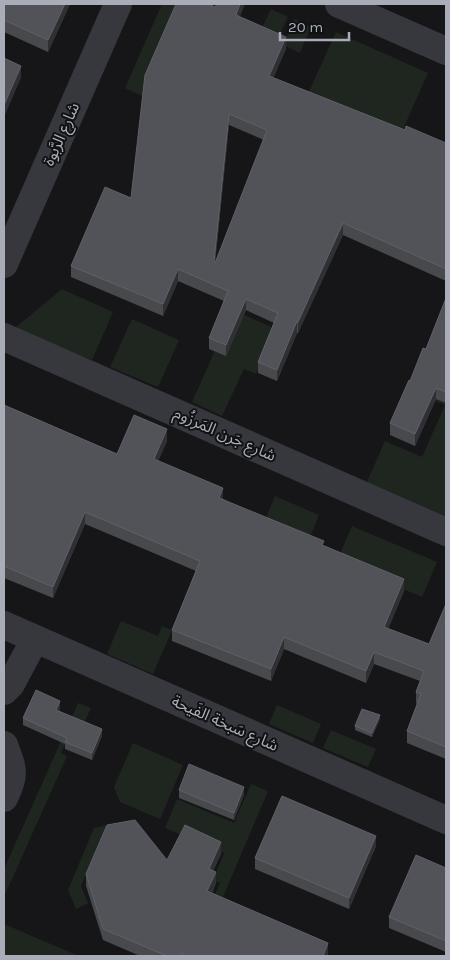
<svg xmlns="http://www.w3.org/2000/svg" width="450" height="960" font-family="Karla,'Noto Sans Arabic',sans-serif">
  <style>
    .green { fill: #1e261f }
    .lines { fill: none; stroke-linecap: round; stroke-linejoin: round }
    .minor { stroke: #37383d; stroke-width: 28 }
    .wall { fill: #47494d; fill-rule: evenodd }
    .shaded-wall { fill: #2f3033 }
    .building { fill: #525359; stroke: #5f6168; fill-rule: evenodd }
    .labels { text-anchor: middle; dominant-baseline: central; stroke-width: 4; stroke-linejoin: round; paint-order: stroke }
    .street-label { font-size: 16px; fill: #a8adb8; stroke: #111113 }
  </style>
  <rect width="100%" height="100%" fill="#161618"/>
  <g class="green">
    <path d="M156,4H196L144,97L125,88L161,6Z"/>
    <path d="M271,9L288,17L276,42L259,34Z"/>
    <path d="M294,19L311,27L300,53L283,45Z"/>
    <path d="M336,32L428,73L399,138L307,96Z"/>
    <path d="M62,289L113,312L92,360L15,328Z"/>
    <path d="M233,310L276,329L256,374L244,369L222,416L192,402Z"/>
    <path d="M132,319L179,340L158,387L110,367Z"/>
    <path d="M446,349V519L366,484L385,441L422,457L445,405L412,391Z"/>
    <path d="M275,496L319,515L307,544L263,525Z"/>
    <path d="M352,526L437,562L422,597L337,561Z"/>
    <path d="M121,621L158,636L162,626L172,630L153,674L107,654Z"/>
    <path d="M78,703L91,708L83,725L75,722L61,753L67,756L4,897V869Z"/>
    <path d="M277,705L321,724L313,743L269,724Z"/>
    <path d="M331,730L376,749L368,767L323,748Z"/>
    <path d="M133,743L183,765L160,819L120,802L114,787Z"/>
    <path d="M251,784L268,791L198,956H188L220,883L213,880L224,853L165,828L177,799L234,823Z"/>
    <path d="M116,823L105,833L81,886L88,903L76,909L68,890L94,828Z"/>
    <path d="M4,924L79,956H4Z"/>
  </g>
  <g class="lines">
    <g class="minor">
      <path d="M339,4L446,51"/>
      <path d="M4,264L118,4"/>
      <path d="M4,337L446,532"/>
      <path d="M4,625L446,820"/>
      <path d="M4,691L11,684L35,639"/>
      <path d="M4,745C13,769 16,774 4,798"/>
    </g>
  </g>
  <g class="wall">
    <path d="M4,4H70L48,52L4,32Z"/>
    <path d="M240,17L286,49L273,78L405,130L446,143V281L343,235L298,333H297L277,381L258,373V362L274,323L246,310L226,356L209,349V338L224,301L178,281L163,316L71,277V266L131,198ZM229,125L264,140L215,263Z"/>
    <path d="M446,298V403L436,399L415,446L390,435V423L426,349Z"/>
    <path d="M4,405L117,454L167,441L158,461L223,499L324,546L404,591L388,629L429,644L446,604V759L407,743V731L417,704L416,703V692L420,681L374,664L366,683L284,649L271,681L172,641V630L196,571L85,524L53,598L4,578Z"/>
    <path d="M60,708L59,711L102,736L92,760L65,749V744L23,725V718Z"/>
    <path d="M380,719L372,737L355,730V726Z"/>
    <path d="M179,790L244,795L234,820L179,798Z"/>
    <path d="M376,846L349,909L255,869V858Z"/>
    <path d="M221,854L213,871L216,883L212,893L328,954V956H140L103,940L86,886V874L167,860Z"/>
    <path d="M446,868V952L389,928V917Z"/>
  </g>
  <g class="shaded-wall">
    <path d="M65,4H70L48,52V40Z"/>
    <path d="M240,4H245L236,27V15Z"/>
    <path d="M286,37V49L269,88V76Z"/>
    <path d="M21,66V78L4,117V105Z"/>
    <path d="M229,114V125L214,274V262Z"/>
    <path d="M5,124V136L4,139V128Z"/>
    <path d="M343,223V235L298,333V322Z"/>
    <path d="M178,269V281L163,316V304Z"/>
    <path d="M246,299V310L226,356V345Z"/>
    <path d="M297,321V333L277,381V370Z"/>
    <path d="M436,388V399L415,446V434Z"/>
    <path d="M167,429V441L154,471V459Z"/>
    <path d="M223,488V499L219,498Z"/>
    <path d="M85,512V524L53,598V587Z"/>
    <path d="M404,579V591L384,639V627Z"/>
    <path d="M284,637V649L271,681V669Z"/>
    <path d="M374,652V664L366,683V671Z"/>
    <path d="M60,701V708L56,718V710Z"/>
    <path d="M380,715V719L372,737V733Z"/>
    <path d="M102,729V736L92,760V753Z"/>
    <path d="M244,787V795L234,820V813Z"/>
    <path d="M376,836V846L349,909V898Z"/>
    <path d="M221,842V854L209,880V869Z"/>
    <path d="M216,872V883L207,903V891Z"/>
    <path d="M328,943V956H323Z"/>
  </g>
  <g class="building">
    <path d="M4,4H65L48,40L4,20Z"/>
    <path d="M176,4H209L215,7L217,4H240L236,15L286,37L269,76L405,130L406,126L446,143V269L343,223L298,322L297,321L277,370L258,362L278,313L246,299L226,345L209,338L228,291L178,269L163,304L71,266L105,187L131,198L145,75ZM229,114L267,130L215,263L214,262Z"/>
    <path d="M4,58L21,66L4,105Z"/>
    <path d="M446,298V392L436,388L415,434L390,423L409,380L410,381L423,348L426,349Z"/>
    <path d="M4,405L117,454L134,415L167,429L154,459L223,488L219,498L324,541L322,545L404,579L384,627L429,644L446,604V747L407,731L421,694L416,692L424,671L374,652L366,671L284,637L271,669L172,630L200,561L85,512L53,587L4,566Z"/>
    <path d="M36,690L60,701L56,710L102,729L92,753L65,742L67,738L23,718Z"/>
    <path d="M362,709L380,715L372,733L355,726Z"/>
    <path d="M189,764L244,787L234,813L179,790Z"/>
    <path d="M282,796L376,836L349,898L255,858Z"/>
    <path d="M135,820L167,860L185,825L221,842L209,869L216,872L207,891L328,943L323,956H187L181,953L180,956H167L103,929L86,874L107,825Z"/>
    <path d="M416,855L446,868V941L389,917Z"/>
  </g>
  <g class="labels">
    <g class="street-label">
      <text transform="translate(61 134) rotate(-66)">شارع الرَّبوة</text>
      <text transform="translate(225 434) rotate(24)">شارع جَرن المَرزُوم</text>
      <text transform="translate(225 723) rotate(24)">شارع سَبخة الفَيحة</text>
    </g>
  </g>
  <rect width="450" height="960" fill="none" stroke="#a8adb8" stroke-width="10"/>
  <path d="M280 32v8h69v-8" fill="none" stroke="#a8adb8" stroke-width="2.5"/>
  <text x="288" y="32" font-size="15" fill="#a8adb8" stroke="#111113" stroke-width="4" paint-order="stroke">20 m</text>
</svg>
